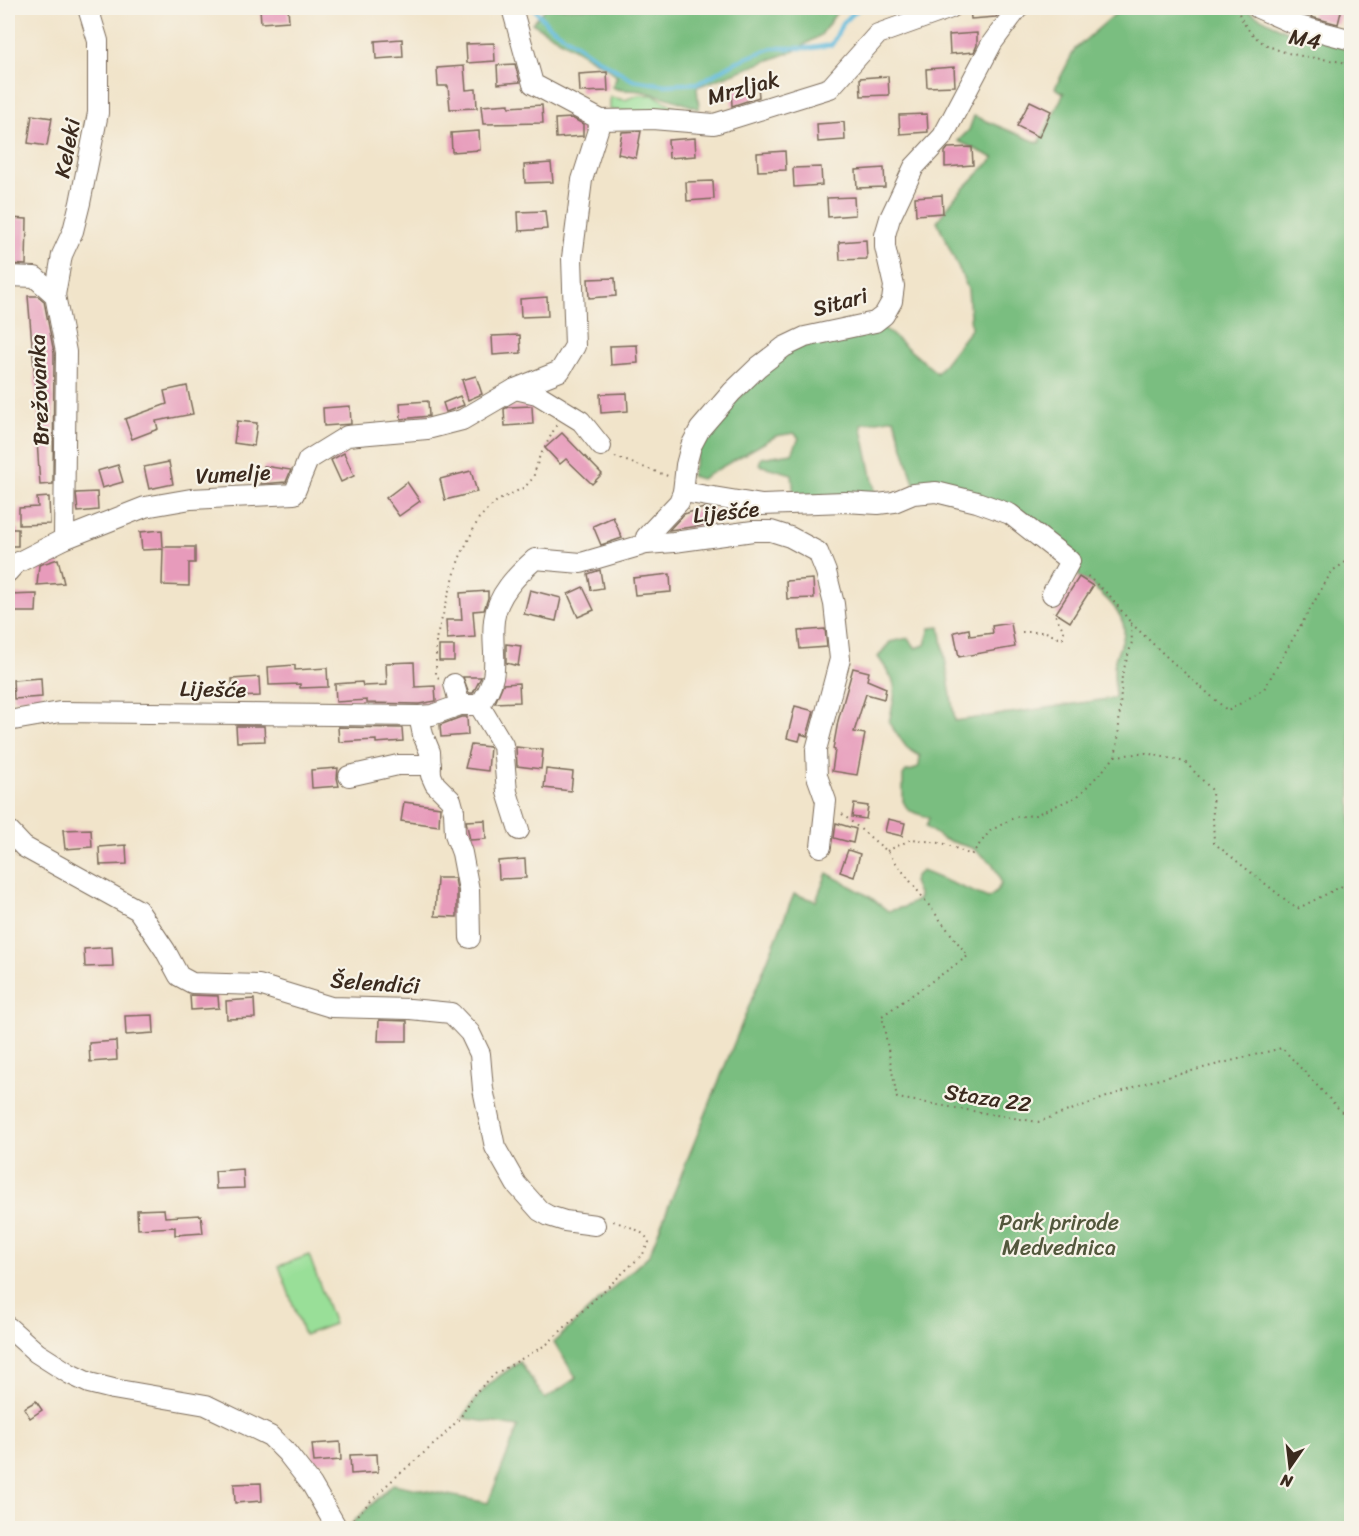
<svg xmlns="http://www.w3.org/2000/svg" width="1359" height="1536" font-family="Sriracha,sans-serif">
  <style>
    .green { fill: #99df98; stroke: #6a845b; stroke-width: 1.5 }
    .forest { fill: #7abe80; stroke: #5a744f; stroke-width: 1.5 }
    .lines { fill: none; stroke-linecap: round; stroke-linejoin: round }
    .stream { stroke: #5ebadc; stroke-width: 4.5 }
    .building { fill: #e79bbb }
    .minor-casing { stroke: #7b6b5a; stroke-width: 22 }
    .path { stroke: #7b6b5a; stroke-width: 2; stroke-dasharray: 1.5 4.5; stroke-linecap: butt }
    .minor { stroke: #fff; stroke-width: 20 }
    .labels { text-anchor: middle; dominant-baseline: central; stroke-width: 4.5; stroke-linejoin: round; paint-order: stroke }
    .street-label { font-size: 22px; fill: #3b2a1e; stroke: #f7f3e8 }
    .park-label { font-size: 22px; fill: #52573c; stroke: #f7f3e8 }
  </style>
  <rect width="100%" height="100%" fill="#f7f3e8"/>
  <filter id="ink" filterUnits="userSpaceOnUse"><feTurbulence type="fractalNoise" baseFrequency=".0167" numOctaves="2"/><feDisplacementMap in="SourceGraphic" scale="12" xChannelSelector="R" yChannelSelector="G"/><feConvolveMatrix kernelMatrix="1 2 1 2 8 2 1 2 1" color-interpolation-filters="sRGB"/></filter>
  <filter id="wash" filterUnits="userSpaceOnUse"><feTurbulence type="fractalNoise" baseFrequency=".008" numOctaves="4" result="noise"/><feDisplacementMap in="SourceGraphic" scale="24" xChannelSelector="R" yChannelSelector="G"/><feGaussianBlur stdDeviation="1.35" result="paint"/><feColorMatrix in="noise" values="0 0 0 0 0 0 0 0 0 0 0 0 0 0 0 0 0 1.4 0 .05"/><feComposite in="paint" operator="in"/></filter>
  <g filter="url(#wash)">
    <rect width="100%" height="100%" fill="#f1e4ca"/>
    <g class="green">
      <path d="M638,95H654L675,107L673,115L610,110V97L625,100Z"/>
      <path d="M309,1255L334,1324L304,1335L279,1266Z"/>
    </g>
    <g class="forest">
      <path d="M546,8H835L837,12L821,35L794,51L697,87L699,109C679,101 661,95 640,91C630,89 622,92 612,87L617,77L610,70L532,23Z"/>
      <path d="M1122,8H1242L1290,33L1351,43V1528L348,1527L393,1484L488,1503L518,1427L463,1418C480,1390 492,1380 520,1362L545,1399L576,1378L554,1342L649,1255L794,894L816,901L827,873L870,897L888,911L904,907L918,900L919,896L913,882L915,876L922,871L988,898L995,893L1001,884L999,876L992,863L972,848L943,839L926,827L929,818L908,810L903,801V775L906,771L913,770L919,766L920,756L907,748L889,723C896,687 900,687 878,657L890,642L908,638L916,648L925,645L930,628L940,627L955,721L1115,698C1115,685 1113,672 1115,660C1117,651 1123,643 1124,633C1126,611 1095,587 1079,577L1078,563L1022,520L916,490L894,418L861,424L877,500L794,497L792,474L759,465L761,458L792,453L799,438L794,433L776,436L701,479L691,476L703,434L788,349L879,324L937,373L971,329L968,289L937,221L956,196L994,158L958,141L969,130L974,116L1039,143L1064,93L1055,88L1075,49Z"/>
    </g>
    <g class="lines">
      <path class="stream" d="M534,8L547,24L596,58L633,80L665,85L699,83L736,62L772,48H812L832,45L842,24L859,8"/>
    </g>
    <g id="blocks">
      <g class="building">
        <path d="M260,8H288L289,21L261,23Z"/>
        <path d="M970,8H1003L996,17L971,19Z"/>
        <path d="M1314,8H1342L1338,24L1311,17Z"/>
        <path d="M977,33V45L974,52L950,54L949,35Z"/>
        <path d="M402,39L403,57L376,59L375,41Z"/>
        <path d="M494,43L495,61L467,63L466,44Z"/>
        <path d="M515,64L520,82L498,84L497,65Z"/>
        <path d="M464,66L466,90L476,89L477,108L450,109L448,86H438L437,68Z"/>
        <path d="M954,67L955,86L927,87L926,69Z"/>
        <path d="M607,72L608,91L580,92L579,74Z"/>
        <path d="M888,76L889,95L861,96L860,78Z"/>
        <path d="M758,86L759,97L732,106L731,88Z"/>
        <path d="M1030,101L1051,111L1039,137L1017,126Z"/>
        <path d="M509,104V107L542,105L543,123L483,124L481,106Z"/>
        <path d="M927,114L928,132L900,134L899,115Z"/>
        <path d="M32,115L52,118L47,146L28,143Z"/>
        <path d="M572,118L583,124V136L556,138L555,119Z"/>
        <path d="M844,122L845,140L818,142L817,124Z"/>
        <path d="M479,131L480,150L452,152L451,133Z"/>
        <path d="M641,131L636,158L618,154L622,132Z"/>
        <path d="M695,138L696,156L669,158L668,140Z"/>
        <path d="M972,147L973,165L945,167V152L948,148Z"/>
        <path d="M785,151L786,170L758,171L757,153Z"/>
        <path d="M551,163L553,182L525,183L524,165Z"/>
        <path d="M821,167L822,185L794,187L793,168Z"/>
        <path d="M884,168L885,187L857,188L856,170Z"/>
        <path d="M713,181L714,199L687,201L686,182Z"/>
        <path d="M942,195L943,213L916,215L915,197Z"/>
        <path d="M854,197L855,215L828,217L827,198Z"/>
        <path d="M545,211L547,229L519,231L518,212Z"/>
        <path d="M8,218L27,219L26,265L8,264Z"/>
        <path d="M866,240L867,259L840,260L839,242Z"/>
        <path d="M615,278L616,296L589,298L588,279Z"/>
        <path d="M28,296H38L44,301L54,353L53,484L40,485L37,441H40Z"/>
        <path d="M547,297L548,316L521,317L520,299Z"/>
        <path d="M520,335L521,353L493,355L492,336Z"/>
        <path d="M637,345L638,363L611,365L610,346Z"/>
        <path d="M476,376L482,394L468,400L462,380Z"/>
        <path d="M187,386L193,414L156,421L158,429L132,439L125,419L167,404L164,391Z"/>
        <path d="M627,393L628,411L601,413L600,394Z"/>
        <path d="M460,396L464,405L446,412L443,403Z"/>
        <path d="M428,401L429,416L401,419L400,403Z"/>
        <path d="M350,406L351,424L324,426L323,408Z"/>
        <path d="M532,406L533,424L505,426L504,409L508,407Z"/>
        <path d="M237,421L257,423L254,446L234,443Z"/>
        <path d="M562,433L602,474L592,484L566,459L560,464L545,448Z"/>
        <path d="M344,453L354,476L341,482L331,460Z"/>
        <path d="M169,462L173,484L149,489L144,467Z"/>
        <path d="M118,465L123,482L102,488L97,471Z"/>
        <path d="M264,466L291,470L286,482L261,484Z"/>
        <path d="M471,471L477,492L445,500L440,479Z"/>
        <path d="M407,482L420,501L399,516L386,498Z"/>
        <path d="M97,492L98,510L78,512L76,493Z"/>
        <path d="M49,497L50,524L19,525V508L38,507L37,498Z"/>
        <path d="M704,508L716,510L719,520L699,526L669,530L684,514Z"/>
        <path d="M613,517L622,538L601,545L593,526Z"/>
        <rect x="8" y="529" width="10" height="17"/>
        <path d="M162,530L163,547H195V563H189V586L162,585L163,549L142,550L140,532Z"/>
        <path d="M58,559L64,583L37,585L39,565Z"/>
        <path d="M600,570L603,588L591,590L588,574Z"/>
        <path d="M670,574L671,592L635,595L633,578Z"/>
        <path d="M1079,577L1093,586L1070,622L1056,613Z"/>
        <path d="M813,579L814,598L787,599L786,581Z"/>
        <path d="M583,587L594,610L578,617L568,594Z"/>
        <path d="M530,590L561,598L556,621L524,614Z"/>
        <path d="M488,591V598L484,610L473,611L475,637L447,639L446,620H462L460,593Z"/>
        <path d="M37,594L36,612H8V595Z"/>
        <path d="M1011,623L1015,647L959,657L954,632L969,629L970,636L993,633L992,626Z"/>
        <path d="M825,629L827,647L800,649L798,631Z"/>
        <path d="M506,644L521,646L518,666L506,663Z"/>
        <rect x="439" y="646" width="15" height="15"/>
        <path d="M414,662L415,687L435,686L436,701L419,704L367,703V700L336,702L335,684L362,682L363,686L387,685L386,663Z"/>
        <path d="M295,665V670L327,668L328,687L300,688V684L269,685L268,667Z"/>
        <path d="M853,668L869,672L867,680L886,688L884,699L866,694L854,732L865,734L857,775L832,771L835,750L833,749L838,721Z"/>
        <path d="M259,677L260,696L233,697L232,679Z"/>
        <path d="M463,677H481L473,693H469Z"/>
        <path d="M41,678L42,697L14,699L13,680Z"/>
        <path d="M519,683L520,702L495,703L503,684Z"/>
        <path d="M795,706L814,711L807,736L801,734L799,741L787,738Z"/>
        <path d="M461,717H467L468,735L441,737L440,725Z"/>
        <path d="M236,726H264L265,741L237,742Z"/>
        <path d="M338,727L402,728L403,741L376,743V740L339,742Z"/>
        <path d="M471,745L490,747L488,771L465,768Z"/>
        <path d="M516,747L543,750L541,769L517,766Z"/>
        <path d="M338,768L337,778L339,786L312,788L311,770Z"/>
        <path d="M546,769L573,772L571,791L544,788Z"/>
        <path d="M404,802L440,807L439,826L401,821Z"/>
        <path d="M854,804L868,806L866,819L852,817Z"/>
        <path d="M888,819L905,823L902,836L885,832Z"/>
        <path d="M485,820L486,839L470,840L466,821Z"/>
        <path d="M836,823L856,829L853,843L834,838Z"/>
        <path d="M91,829L92,847L65,849L63,830Z"/>
        <path d="M126,845L127,864L100,865L99,847Z"/>
        <path d="M848,850L860,854L854,877L840,872Z"/>
        <path d="M525,859L526,878L499,879L498,861Z"/>
        <path d="M437,878H455L457,891V917L435,916Z"/>
        <path d="M112,947L113,966L85,967L84,949Z"/>
        <path d="M190,995L218,996L219,1008L191,1010Z"/>
        <path d="M254,999L255,1018L227,1019L226,1001Z"/>
        <path d="M153,1015L154,1033L126,1035L125,1016Z"/>
        <path d="M379,1020L407,1021V1041H378Z"/>
        <path d="M116,1041L117,1060L90,1062L89,1043Z"/>
        <path d="M243,1169L244,1188L216,1189L215,1171Z"/>
        <path d="M164,1209L165,1217L201,1215L203,1233L175,1235V1227L138,1229L137,1210Z"/>
        <path d="M36,1401L42,1410L30,1418L24,1408Z"/>
        <path d="M340,1442L341,1460L314,1462L312,1444Z"/>
        <path d="M377,1454L378,1472L351,1474L350,1455Z"/>
        <path d="M261,1483L262,1501L235,1503L234,1484Z"/>
      </g>
    </g>
  </g>
  <g filter="url(#ink)">
    <use href="#blocks" fill-opacity="0" stroke="#7b6b5a" stroke-width="1.5"/>
    <g class="lines">
      <defs>
        <g id="minor">
          <path d="M512,8L533,84L601,120L652,119L714,124L830,88L878,34L951,8"/>
          <path d="M1258,8L1299,26L1352,40"/>
          <path d="M8,276L35,277L55,295L66,352L64,539"/>
          <path d="M55,295L62,255L73,231L80,203L98,113V41L88,8"/>
          <path d="M515,389L537,394L581,421L601,446"/>
          <path d="M683,492L762,505L845,502L878,504L894,502L913,494L936,492L977,502L1010,514L1070,561L1052,594"/>
          <path d="M646,544V537L679,502L683,492L686,465L691,446L700,429L732,392L758,367L784,347L805,337L875,322L884,315L892,301L894,286L885,247V235L890,218L914,167L943,136L992,43L1018,8"/>
          <path d="M8,572L15,564L64,539L145,507L191,499L294,494L308,460L347,436L427,429L462,420L515,389L560,371L575,346L572,258L582,180L601,120"/>
          <path d="M454,684L460,705"/>
          <path d="M479,705L503,745L507,792L519,830"/>
          <path d="M419,716L423,735L430,752L431,775L435,784L451,800L454,811L455,834L462,853L469,890L470,938"/>
          <path d="M8,721L60,712L419,716L432,715L460,705H479C504,674 490,653 494,620C497,595 517,575 535,559L581,563L646,544L674,542L753,531H771L790,537L818,552L826,572L834,604L840,659L816,750L817,776L826,801L821,847"/>
          <path d="M349,776L398,765H431"/>
          <path d="M8,830L24,847L138,910L165,950L179,976L192,983L259,985L331,1007L410,1009L451,1013L470,1033L480,1054L483,1089L495,1147L516,1184L540,1211L549,1216L565,1221L595,1225"/>
          <path d="M8,1327L37,1353L70,1374L89,1383L113,1389L206,1405L270,1436L287,1453L312,1485L337,1528"/>
        </g>
      </defs>
      <use href="#minor" class="minor-casing"/>
      <g class="path">
        <path d="M1237,8C1254,60 1306,54 1352,64"/>
        <path d="M615,457L668,476"/>
        <path d="M1131,623L1169,659L1228,711L1264,689L1332,571L1352,558"/>
        <path d="M1022,632H1046L1058,638H1063L1064,631L1053,611"/>
        <path d="M439,678L436,676V639L459,559L479,518L497,501L525,487L533,478L539,458L557,424"/>
        <path d="M1115,756L1146,753L1185,762L1212,790L1214,843L1297,909L1352,881"/>
        <path d="M842,814L887,851L968,956L882,1016L897,1098L1038,1122L1148,1082L1282,1048L1352,1123"/>
        <path d="M887,851L912,839L946,844L971,855L990,831L1015,817L1035,815L1078,796L1109,764L1115,756L1118,741L1122,675L1132,642L1131,623L1110,596L1084,573"/>
        <path d="M353,1519L389,1483L439,1440L460,1418L475,1393L495,1374L547,1344L643,1254L649,1242C644,1229 623,1225 610,1220"/>
      </g>
      <use href="#minor" class="minor"/>
    </g>
  </g>
  <g class="labels">
    <g class="street-label">
      <text transform="translate(1305 39) rotate(11)">M4</text>
      <text transform="translate(743 88) rotate(-15)">Mrzljak</text>
      <text transform="translate(67 148) rotate(-79)">Keleki</text>
      <text transform="translate(840 302) rotate(-15)">Sitari</text>
      <text transform="translate(39 390) rotate(-92)">Brežovanka</text>
      <text transform="translate(233 474) rotate(-3)">Vumelje</text>
      <text transform="translate(726 512) rotate(-6)">Liješće</text>
      <text transform="translate(213 689) rotate(1)">Liješće</text>
      <text transform="translate(375 983) rotate(4)">Šelendići</text>
      <text transform="translate(988 1098) rotate(9)">Staza 22</text>
    </g>
    <g class="park-label">
      <text x="1059" y="1222">Park prirode<tspan x="1059" dy="25">Medvednica</tspan></text>
    </g>
  </g>
  <rect width="1359" height="1536" fill="none" stroke="#f7f3e8" stroke-width="30"/>
  <g transform="translate(1290 1467) rotate(194)" stroke="#f7f3e8" stroke-width="4.5" paint-order="stroke">
  <path d="M0-4.5L10 22L0 15L-10 22Z" fill="#3b2a1e"/>
  <text y="-9" font-size="16" font-weight="bold" text-anchor="middle" fill="#3b2a1e">N</text>
  </g>
</svg>
